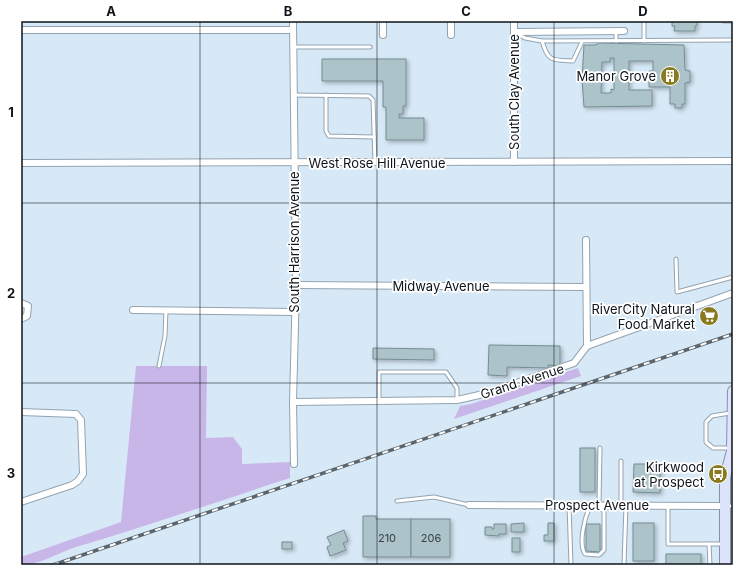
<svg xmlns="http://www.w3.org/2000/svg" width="754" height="586" font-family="Inter,sans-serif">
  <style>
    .green { fill: #c9b6e9 }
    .building { fill: #acc3c9; stroke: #758c92; fill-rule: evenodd; filter: url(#shadow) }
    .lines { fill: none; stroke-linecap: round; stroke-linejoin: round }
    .lane-casing { stroke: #93a3b1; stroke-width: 5 }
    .street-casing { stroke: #93a3b1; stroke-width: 8 }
    .primary-casing { stroke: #868fab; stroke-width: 12 }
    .lane { stroke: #fff; stroke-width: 3 }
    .street { stroke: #fff; stroke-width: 6 }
    .primary { stroke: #dde3fb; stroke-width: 10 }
    .rail-casing { stroke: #5a656d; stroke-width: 3.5 }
    .rail { stroke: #fff; stroke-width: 2; stroke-dasharray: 6; stroke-linecap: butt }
    .grid { fill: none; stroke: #0e1419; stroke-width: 1; stroke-opacity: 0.55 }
    .labels { text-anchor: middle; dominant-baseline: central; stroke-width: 3.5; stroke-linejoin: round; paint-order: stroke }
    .number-label { font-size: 11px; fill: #364045 }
    .poi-label { font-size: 13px; fill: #0e1419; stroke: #fff; text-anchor: end }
    .street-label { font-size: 13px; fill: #0e1419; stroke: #fff }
    .neatline { fill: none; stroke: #0e1419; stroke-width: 1.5 }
    .grid-label { font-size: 13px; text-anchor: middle; font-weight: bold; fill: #0e1419 }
  </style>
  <defs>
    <filter id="shadow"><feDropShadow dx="2" dy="2" stdDeviation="2" flood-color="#0004"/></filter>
  </defs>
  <rect width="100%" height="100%" fill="#d7e9f7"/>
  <g class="green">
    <path d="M136,366H207L206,438L233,437L242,449V464L290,462V478C219,501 148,526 76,547C58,553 39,565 21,565V557L121,522Z"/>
    <path d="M578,368L581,376L454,419L460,406L471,404Z"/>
  </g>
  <g class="building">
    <path d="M672,21H697V25L695,26V31H674L675,26H672Z"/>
    <path d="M599,43L684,45L685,70L690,71V82L685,83V104H682V108H675V104H670V87H649V71H653V61H629V90H652V106L584,107L582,80L584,45H595ZM610,58H614V90L611,89V93H601L602,62H610Z"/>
    <path d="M322,59H406V106H403V114H399V118H424V140H386V107H383V81H322Z"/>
    <path d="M489,345L560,346V366L548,365V368L507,367V376L488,375Z"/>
    <path d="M373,348L434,349V360L373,359Z"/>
    <rect x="580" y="448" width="15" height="44"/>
    <path d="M634,464H660V493L633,492Z"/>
    <path d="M363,516H376V519H411V557H363Z"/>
    <rect x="411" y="519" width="39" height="38"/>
    <path d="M524,523V532H511V524Z"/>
    <path d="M548,523H554V541H544V535H548Z"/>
    <rect x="633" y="523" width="21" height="38"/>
    <path d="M494,524H506V534H499V536L485,535V527H492V529H494Z"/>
    <path d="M586,524H600V552L586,551Z"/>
    <path d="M344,530L348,541L343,543L346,550L330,556L327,547L331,545L327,537Z"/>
    <rect x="512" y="538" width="8" height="14"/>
    <rect x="282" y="542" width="10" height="7"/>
    <rect x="666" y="554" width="35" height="11"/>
  </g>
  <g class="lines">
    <defs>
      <g id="lane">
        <path d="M644,21V41"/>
        <path d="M724,21H733"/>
        <path d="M616,31V41"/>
        <path d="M516,33L525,38L542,41L733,40"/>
        <path d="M542,41C548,62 552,60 573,61L582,42"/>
        <path d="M293,47H370"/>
        <path d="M293,95L369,96L373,100L375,163"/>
        <path d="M326,95V131L329,136L374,137"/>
        <path d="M676,259L677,292L733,277"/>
        <path d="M159,366L165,336L166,310"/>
        <path d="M379,401V372H446L457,388V399"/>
        <path d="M730,413L712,416L706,422V442L713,448H731"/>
        <path d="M397,501L434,497L469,505"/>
        <path d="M569,505L571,565"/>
        <path d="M621,505V461"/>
        <path d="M668,505V544H723"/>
        <path d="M590,506C585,517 578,543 585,554L599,555L604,550V512L599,505L600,448"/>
        <path d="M727,506H733"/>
        <path d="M709,544L710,565"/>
        <path d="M624,565L626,505"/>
      </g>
      <g id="street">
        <path d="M293,21L296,285L293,402L294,464"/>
        <path d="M383,21V35"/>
        <path d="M451,21V35"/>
        <path d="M21,30H293"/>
        <path d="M515,32L624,31"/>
        <path d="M514,162V21"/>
        <path d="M21,163L733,161"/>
        <path d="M586,240L587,346"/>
        <path d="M296,285L586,287"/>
        <path d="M21,303L28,306L27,316L21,319"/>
        <path d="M133,310L295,312"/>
        <path d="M293,402L457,400L488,393L574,363L587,346L733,293"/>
        <path d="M21,412L76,414L81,420L83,474L78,481L72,485L21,502"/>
        <path d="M469,505L725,506"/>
      </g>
      <path id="primary" d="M725,565V477L732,451L733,391"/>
    </defs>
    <use href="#lane" class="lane-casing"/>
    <use href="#street" class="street-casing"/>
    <use href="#primary" class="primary-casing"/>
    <use href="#lane" class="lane"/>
    <use href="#street" class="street"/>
    <use href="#primary" class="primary"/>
    <defs>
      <path id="rail" d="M53,565L733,334"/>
    </defs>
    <use href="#rail" class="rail-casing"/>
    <use href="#rail" class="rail"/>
  </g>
  <path class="grid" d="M200,21V565M377,21V565M554,21V565M21,203H733M21,383H733"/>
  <defs>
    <symbol id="building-disc" viewBox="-11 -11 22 22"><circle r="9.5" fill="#897a1f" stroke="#fff"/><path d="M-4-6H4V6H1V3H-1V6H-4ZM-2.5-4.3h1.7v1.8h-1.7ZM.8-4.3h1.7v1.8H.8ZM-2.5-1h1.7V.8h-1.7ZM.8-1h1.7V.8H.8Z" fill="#fff"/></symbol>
    <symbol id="supermarket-disc" viewBox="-11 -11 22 22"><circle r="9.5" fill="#897a1f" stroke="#fff"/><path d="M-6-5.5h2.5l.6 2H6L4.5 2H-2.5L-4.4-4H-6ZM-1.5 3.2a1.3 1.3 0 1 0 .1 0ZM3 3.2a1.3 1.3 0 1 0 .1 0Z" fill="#fff"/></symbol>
    <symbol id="bus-disc" viewBox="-11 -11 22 22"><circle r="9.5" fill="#897a1f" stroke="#fff"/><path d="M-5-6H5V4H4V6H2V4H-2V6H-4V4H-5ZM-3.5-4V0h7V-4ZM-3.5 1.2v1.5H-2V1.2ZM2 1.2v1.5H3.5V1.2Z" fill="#fff"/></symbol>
  </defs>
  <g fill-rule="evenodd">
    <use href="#building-disc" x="659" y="65" width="22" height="22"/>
    <use href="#supermarket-disc" x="698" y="305" width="22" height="22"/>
    <use href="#bus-disc" x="707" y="463" width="22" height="22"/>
  </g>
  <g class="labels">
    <g class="number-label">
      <text x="387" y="538">210</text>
      <text x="431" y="538">206</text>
    </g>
    <g class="poi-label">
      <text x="656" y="76">Manor Grove</text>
      <text x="695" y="309">RiverCity Natural<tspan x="695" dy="15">Food Market</tspan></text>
      <text x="704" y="467">Kirkwood<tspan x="704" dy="15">at Prospect</tspan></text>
    </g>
    <g class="street-label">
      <text transform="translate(514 92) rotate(-90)">South Clay Avenue</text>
      <text x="377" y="163">West Rose Hill Avenue</text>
      <text transform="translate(294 242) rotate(-90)">South Harrison Avenue</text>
      <text x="441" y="286">Midway Avenue</text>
      <text transform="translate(522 381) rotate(-18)">Grand Avenue</text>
      <text x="597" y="505">Prospect Avenue</text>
    </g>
  </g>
  <rect width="754" height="586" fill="none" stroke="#ffffff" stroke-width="44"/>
  <rect x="22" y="22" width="710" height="542" class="neatline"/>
  <g class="grid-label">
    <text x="111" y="16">A</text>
    <text x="288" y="16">B</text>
    <text x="466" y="16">C</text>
    <text x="643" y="16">D</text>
    <text x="11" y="117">1</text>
    <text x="11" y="298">2</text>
    <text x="11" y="478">3</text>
  </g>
</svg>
